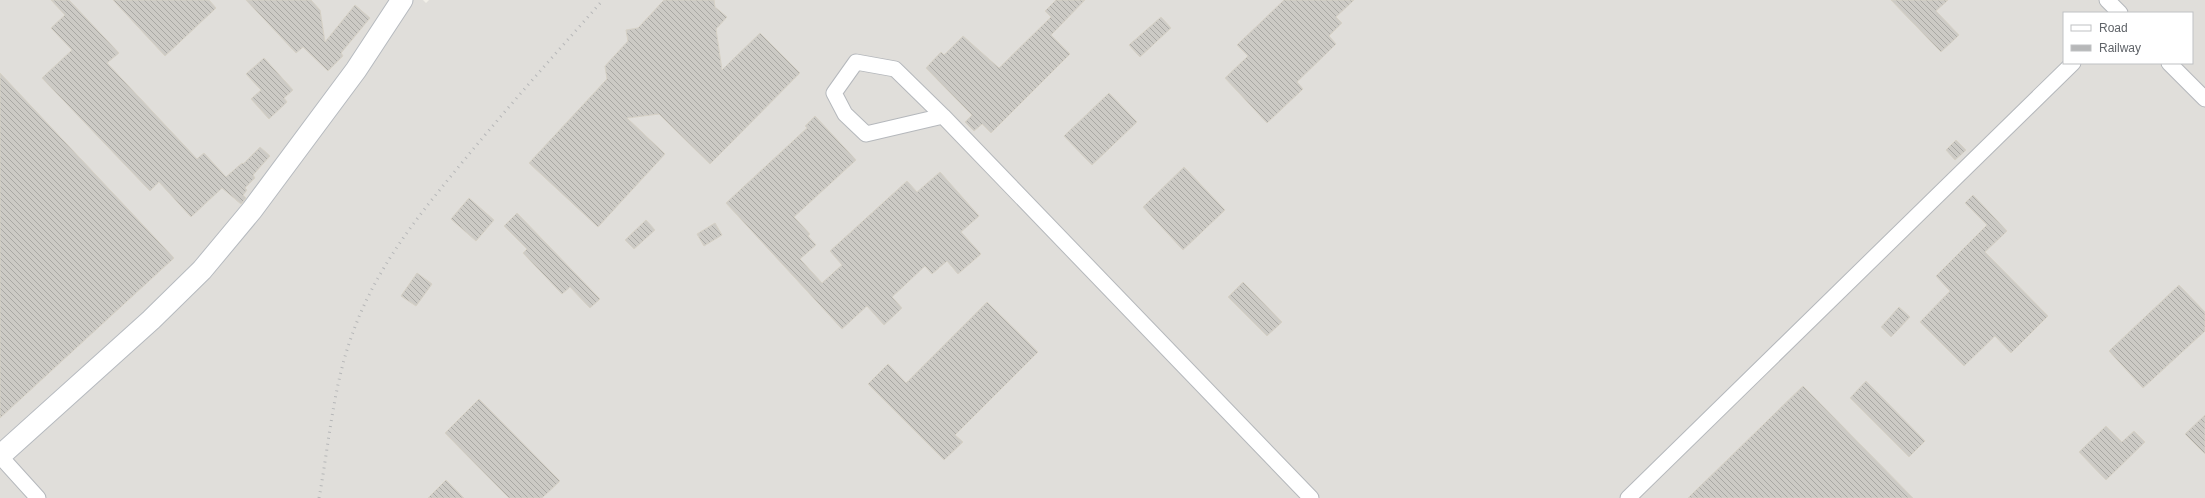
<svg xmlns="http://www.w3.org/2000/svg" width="2205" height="498" font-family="Helvetica,sans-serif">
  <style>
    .industrial { fill: #e0deda; fill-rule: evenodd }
    .building { fill: url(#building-back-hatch); stroke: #d6d1c6 }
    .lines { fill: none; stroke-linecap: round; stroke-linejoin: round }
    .street-casing { stroke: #b5b8bc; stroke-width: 17 }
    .secondary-casing { stroke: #b6babf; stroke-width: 23 }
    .street { stroke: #fff; stroke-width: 15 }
    .secondary { stroke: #fff; stroke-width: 21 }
    .rail { stroke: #b6b7b8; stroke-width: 3; stroke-dasharray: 1 5; stroke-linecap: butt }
  </style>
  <defs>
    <pattern id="building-back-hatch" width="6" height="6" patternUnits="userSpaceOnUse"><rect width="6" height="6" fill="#cccac5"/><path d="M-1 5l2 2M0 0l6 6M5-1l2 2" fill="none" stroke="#a9a8a4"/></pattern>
  </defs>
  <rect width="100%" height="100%" fill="#f1efe8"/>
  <path class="industrial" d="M0,0H423L426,3L429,0H2205V498H0ZM2064,13H2192V63H2064Z"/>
  <g class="building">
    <path d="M51,0H69L119,53L107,63L197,159L204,153L226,177L242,163L243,164L260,147L270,156L253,175L255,178L245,188L247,190L243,195L246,198L241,204L222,188L191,217L159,182L150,191L42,78L72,50L51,28L65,15Z"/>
    <path d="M113,0H209L216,8L165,56Z"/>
    <path d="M246,0H311L320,10L325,42L355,5L370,18L341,53L343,56L328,71L303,47L296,53Z"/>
    <path d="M664,0H714L715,7L727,17L716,29L722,70L760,33L800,73L710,164L659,114L627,118L665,154L598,227L529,163L607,79L605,66L628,41L626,30L638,28Z"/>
    <path d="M1056,0H1085L1051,35L1070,54L991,133L982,124L974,131L965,122L972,115L926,68L941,52L944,55L963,36L999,68L1051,17L1045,11Z"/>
    <path d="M1284,0H1354L1336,17L1342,23L1329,36L1336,44L1297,82L1303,89L1267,123L1225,78L1248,56L1237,45Z"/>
    <path d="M1891,0H1948L1936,11L1959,35L1941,52Z"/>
    <path d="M1161,17L1171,28L1140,57L1129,45Z"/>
    <path d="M264,58L293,90L284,98L287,102L269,119L251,99L261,90L246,74Z"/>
    <path d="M0,73L174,258L0,418Z"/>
    <path d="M1109,93L1137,122L1092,165L1064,136Z"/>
    <path d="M815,116L856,160L794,217L810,234L808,236L816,245L800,259L822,283L842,265L830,251L907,181L917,192L940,172L979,216L961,232L981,254L958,274L947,261L932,274L925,266L892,297L902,308L884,325L867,306L842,329L726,203L807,128L805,126Z"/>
    <path d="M1956,140L1966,150L1955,160L1946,150Z"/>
    <path d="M1184,167L1225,210L1183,250L1143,207Z"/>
    <path d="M1973,195L2007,231L1985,252L2048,316L2011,353L1995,336L1964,366L1920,322L1950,291L1936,276L1987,225L1965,203Z"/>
    <path d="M469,198L494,220L476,241L451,219Z"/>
    <path d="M517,213L600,299L590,308L570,287L562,294L523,253L527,249L504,226Z"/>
    <path d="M646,220L655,230L634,249L625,240Z"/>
    <path d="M715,223L722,235L704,246L697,234Z"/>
    <path d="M417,273L432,284L416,306L401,296Z"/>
    <path d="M1243,282L1282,322L1267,336L1228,297Z"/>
    <path d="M2179,285L2205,312V331L2143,388L2109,351Z"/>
    <path d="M987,302L1038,352L955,435L963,442L944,460L868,384L888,364L906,383Z"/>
    <path d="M1899,307L1910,317L1891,337L1881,327Z"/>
    <path d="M1866,381L1925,441L1909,457L1850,398Z"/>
    <path d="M1803,386L1913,498H1688Z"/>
    <path d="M479,399L560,481L542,498H509L445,433Z"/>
    <path d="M2205,415V454L2185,434Z"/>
    <path d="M2106,426L2122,442L2134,431L2145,442L2106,480L2079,452Z"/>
    <path d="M446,480L464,498H428Z"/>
  </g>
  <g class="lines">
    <defs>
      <g id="street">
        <path d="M2107,0L2120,13"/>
        <path d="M2169,63L2205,99"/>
        <path d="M943,116L866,134L845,114L834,93L856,62L895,69L943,116L1311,498"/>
        <path d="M0,456L38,498"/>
        <path d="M1628,498L2073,63"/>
      </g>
      <path id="secondary" d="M0,456L151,320L202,270L252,210L356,70L402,0"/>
    </defs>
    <use href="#street" class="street-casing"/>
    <use href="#secondary" class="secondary-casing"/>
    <use href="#street" class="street"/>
    <use href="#secondary" class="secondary"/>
    <path class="rail" d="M319,498C329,444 333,387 352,335C377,264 423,210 470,153C513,101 558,51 603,0"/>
  </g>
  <rect x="2063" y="12" width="130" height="52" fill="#ffffff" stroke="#bfc1c3"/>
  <rect x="2071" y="25" width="20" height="6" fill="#ffffff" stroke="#bfc1c3"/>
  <text x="2099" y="32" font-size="12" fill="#5f6368">Road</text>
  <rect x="2071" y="45" width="20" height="6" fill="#b6b7b8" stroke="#bfc1c3"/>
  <text x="2099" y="52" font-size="12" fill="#5f6368">Railway</text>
</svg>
